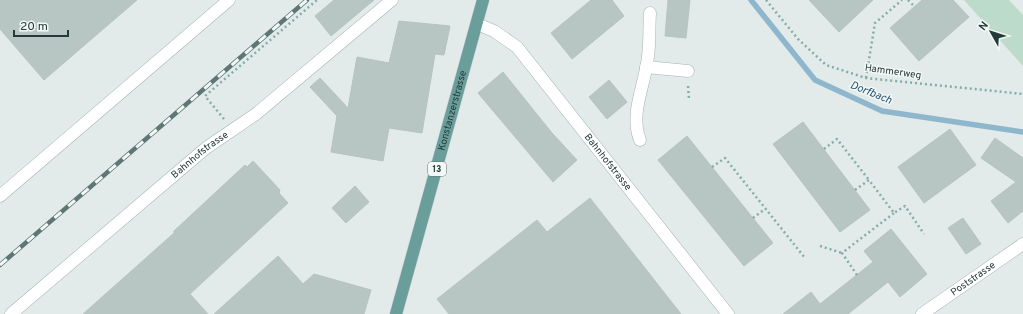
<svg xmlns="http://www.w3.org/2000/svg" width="1023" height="314" font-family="Overpass,sans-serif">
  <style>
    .green { fill: #bddbcb }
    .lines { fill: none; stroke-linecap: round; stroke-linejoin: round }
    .stream { stroke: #8eb6cc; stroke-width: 5.5 }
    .building { fill: #b8c6c3; stroke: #b5c4c1 }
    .minor-casing { stroke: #a5b3b1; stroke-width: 13 }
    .major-casing { stroke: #c1c8c8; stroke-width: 13 }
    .path { stroke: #85ada8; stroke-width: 2.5; stroke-dasharray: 2 3; stroke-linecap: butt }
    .minor { stroke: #fff; stroke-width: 12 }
    .major { stroke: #6a9e9b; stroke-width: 12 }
    .rail-casing { stroke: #5e7775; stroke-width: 4.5 }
    .rail { stroke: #f3f8f6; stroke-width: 3; stroke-dasharray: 9; stroke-linecap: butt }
    .labels { text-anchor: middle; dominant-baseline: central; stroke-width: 3; stroke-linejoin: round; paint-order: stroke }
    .shield { fill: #f3f8f6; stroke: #617472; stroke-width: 1 }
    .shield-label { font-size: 9px; font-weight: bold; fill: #233b39 }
    .street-label { font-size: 10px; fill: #233b39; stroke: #f3f8f6 }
    .water-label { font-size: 11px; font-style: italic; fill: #225573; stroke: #f3f8f6 }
  </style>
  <rect width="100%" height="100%" fill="#e2ebe9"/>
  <path class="green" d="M964,0H1009L1023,15V66Z"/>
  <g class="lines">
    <path class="stream" d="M751,0L815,80L882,111L1023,132"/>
  </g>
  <g class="building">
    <path d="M0,0H137L44,80L0,29Z"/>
    <path d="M334,0H374L331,36L315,16Z"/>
    <path d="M591,0H612L624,16L572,59L551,33Z"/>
    <path d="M668,0H690L686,38L665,36Z"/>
    <path d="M809,0H873L839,32Z"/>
    <path d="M922,0H953L969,17L919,61L890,28Z"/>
    <path d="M399,21L450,26L444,55L435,54L422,133L389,128L383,161L331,152L337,116L310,87L320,78L348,108L357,57L389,63Z"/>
    <path d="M503,72L552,133L577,160L553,182L478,93Z"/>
    <path d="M609,80L627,102L607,119L589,97Z"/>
    <path d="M803,122L870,210L840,232L773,144Z"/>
    <path d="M950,129L976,165L924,203L898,167Z"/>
    <path d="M687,136L773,243L744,266L658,160Z"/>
    <path d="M995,138L1023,158V211L1008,223L991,201L1016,182L981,158Z"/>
    <path d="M253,161L280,190L279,193L288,203L190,294L208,314H83L174,233V231L245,165L247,167Z"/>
    <path d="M355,186L369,202L346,223L332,208Z"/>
    <path d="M590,198L681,314H449L437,299L537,220L547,232Z"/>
    <path d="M963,218L981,244L966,254L948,228Z"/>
    <path d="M891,229L927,274L900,297L888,282L848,314H783L811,292L820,304L873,262L864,251Z"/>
    <path d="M278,256L303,284L314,274L371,290L364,314H214Z"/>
  </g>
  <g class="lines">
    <defs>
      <g id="minor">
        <path id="s1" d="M477,24L494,31L517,47L728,314"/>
        <path d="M646,67L688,71"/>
        <path d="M640,140C629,113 646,83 648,56C650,42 649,27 650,13"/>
        <path d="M0,196L229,0"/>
        <path id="s2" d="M11,314L206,148L256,114L392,0"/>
        <path id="s3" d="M922,314L1023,244"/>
      </g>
      <g id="major">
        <path id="s4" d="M396,314L483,0"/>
      </g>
    </defs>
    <use href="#minor" class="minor-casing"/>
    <use href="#major" class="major-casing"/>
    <g class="path">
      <path d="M766,0L798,39L826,65L866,78L1023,94"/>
      <path d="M908,0L914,6"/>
      <path d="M866,78L875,23L902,0"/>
      <path d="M688,86L689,99"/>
      <path d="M224,119L205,96L317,0"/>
      <path d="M824,149L837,139L869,180"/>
      <path d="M712,167L725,158L805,258"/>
      <path d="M855,190L869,180L894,213L905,206L924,234"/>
      <path d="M753,218L765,209"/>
      <path d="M820,246L842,253"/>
      <path d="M857,275L842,253L894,213"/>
    </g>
    <use href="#minor" class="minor"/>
    <use href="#major" class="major"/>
    <defs>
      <path id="rail" d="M0,265L307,0"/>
    </defs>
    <use href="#rail" class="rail-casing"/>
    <use href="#rail" class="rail"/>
  </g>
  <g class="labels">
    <rect class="shield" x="428" y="162" width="18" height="14" rx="3"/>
    <g class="shield-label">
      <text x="437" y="169">13</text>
    </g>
    <g class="street-label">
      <text transform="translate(893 72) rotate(8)">Hammerweg</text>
      <text stroke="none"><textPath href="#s4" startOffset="211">Konstanzerstrasse</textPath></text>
      <text stroke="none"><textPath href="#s2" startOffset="247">Bahnhofstrasse</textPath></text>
      <text stroke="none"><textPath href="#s1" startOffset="193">Bahnhofstrasse</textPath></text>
      <text stroke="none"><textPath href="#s3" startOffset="62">Poststrasse</textPath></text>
    </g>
    <g class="water-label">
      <text transform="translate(871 93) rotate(22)">Dorfbach</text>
    </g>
  </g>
  <g transform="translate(991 32) rotate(309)" stroke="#f3f8f6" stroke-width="3" paint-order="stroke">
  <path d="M0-3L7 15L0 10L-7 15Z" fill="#233b39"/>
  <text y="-6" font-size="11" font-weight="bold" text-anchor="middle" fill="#233b39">N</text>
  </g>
  <path d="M14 30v6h54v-6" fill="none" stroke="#233b39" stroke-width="2"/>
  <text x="20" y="30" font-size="12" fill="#233b39" stroke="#f3f8f6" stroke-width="3" paint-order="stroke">20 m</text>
</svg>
